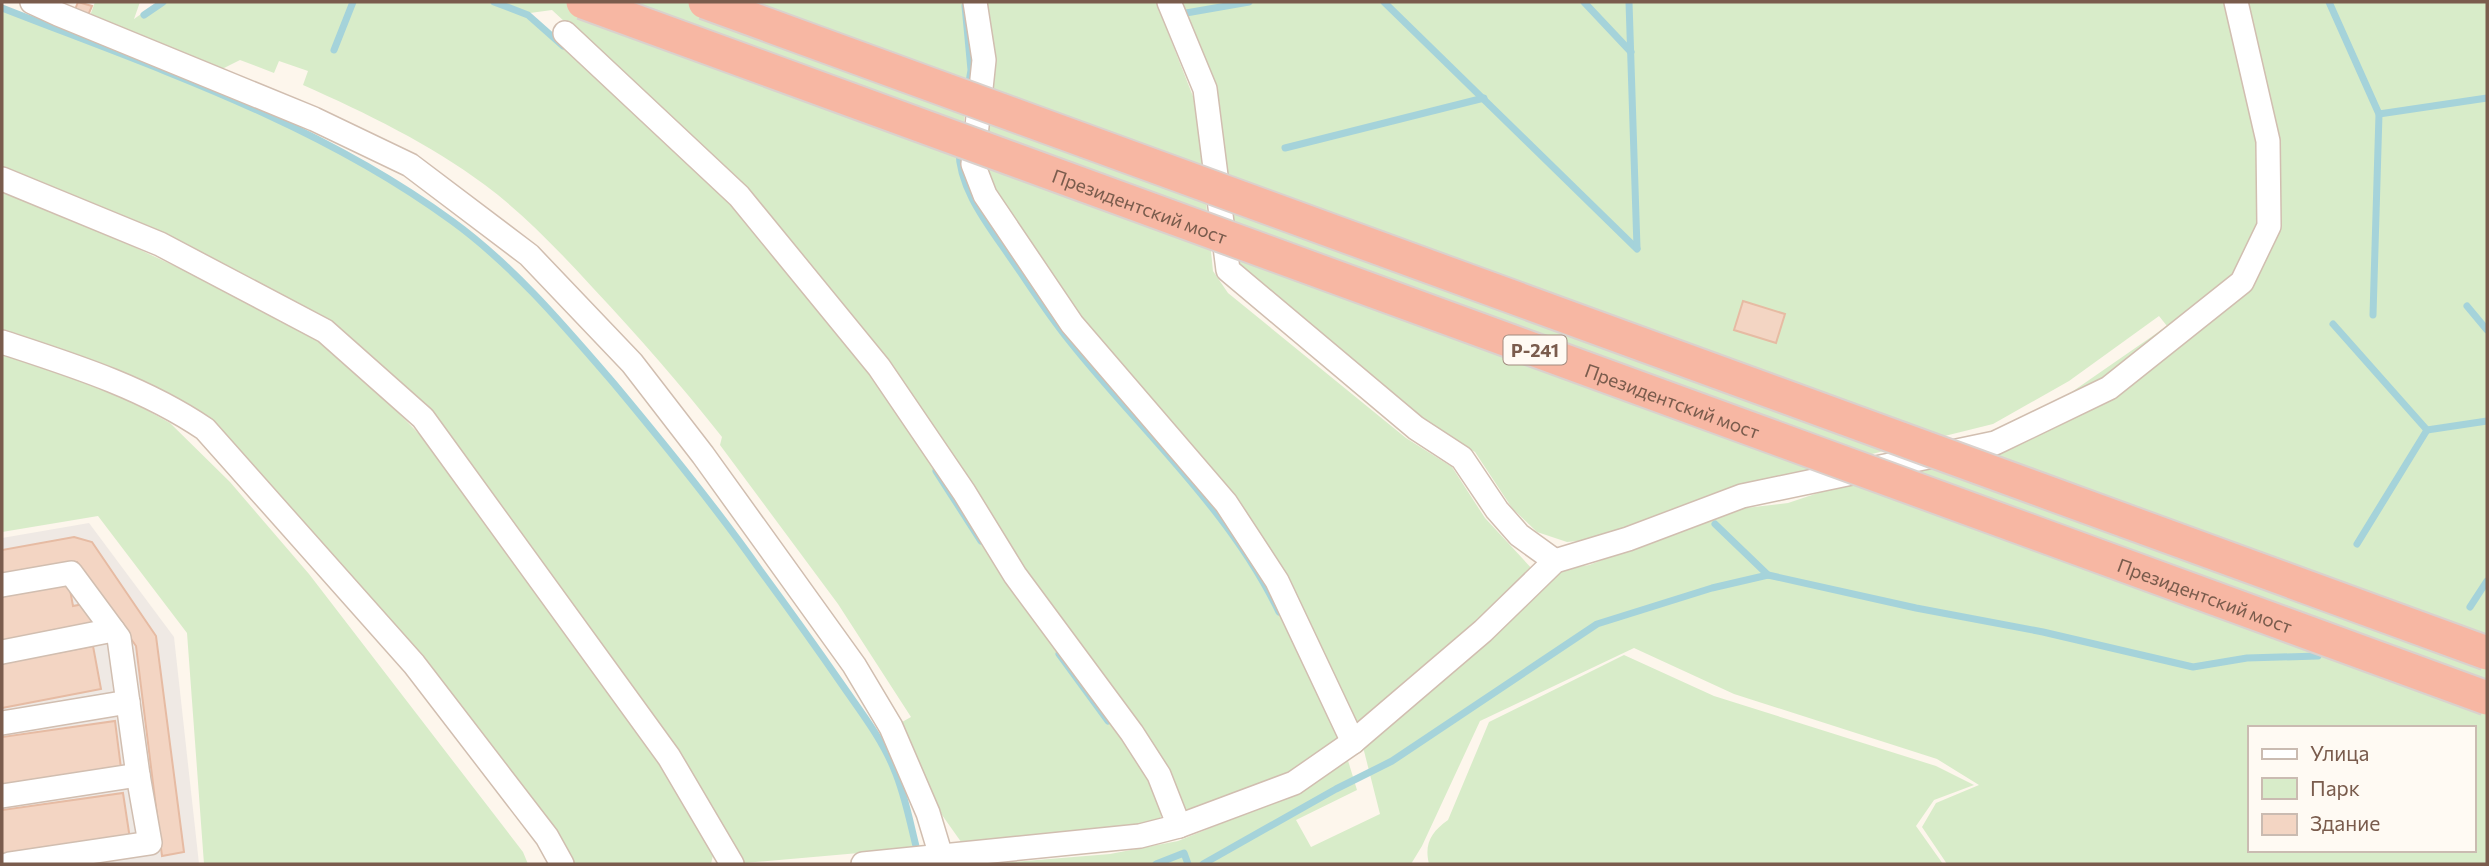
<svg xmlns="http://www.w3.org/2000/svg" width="2489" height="866" font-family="Commissioner,sans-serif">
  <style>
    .industrial { fill: #efe9e4 }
    .green { fill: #d8ecc9; fill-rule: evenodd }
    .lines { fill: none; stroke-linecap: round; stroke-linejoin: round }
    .stream { stroke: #a5d3da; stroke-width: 7 }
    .building { fill: #f3d5c3; stroke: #e6bba3; stroke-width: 2 }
    .minor-casing { stroke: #d1beb0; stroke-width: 26 }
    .minor { stroke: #fff; stroke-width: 23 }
    .highway-bridge-casing { stroke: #dad1cd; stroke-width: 37; stroke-linecap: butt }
    .highway-bridge { stroke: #f7b7a3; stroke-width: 33 }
    .labels { text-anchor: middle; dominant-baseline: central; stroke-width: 5; stroke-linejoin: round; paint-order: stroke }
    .shield { fill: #fffaf3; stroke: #a28b7f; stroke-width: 2 }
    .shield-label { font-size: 18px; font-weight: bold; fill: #7a5c4d }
    .street-label { font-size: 19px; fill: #7a5c4d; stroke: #fffaf3 }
  </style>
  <rect width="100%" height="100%" fill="#fdf6ec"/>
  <path class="industrial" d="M89,523L174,637L199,864H2V538Z"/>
  <g class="green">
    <path d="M95,2H140L134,19L158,2H966L973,70L960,143V159L967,184L1005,247L1068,337L1217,512L1260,573L1300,652L1305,650L1340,725L1335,729L1339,737L1290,773L1196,813L1183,809L1151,750L1032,584L932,429L865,335L743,187L552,10L530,13L731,199L819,302L896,405L1012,587L1139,758L1164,809L1157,826L964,846L942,815L902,722L911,717L838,604L720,445L722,437C681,385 638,336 593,288C559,251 525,215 485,185C430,144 366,113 303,85L308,71L279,61L274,73L240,60L216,72L87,24Z"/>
    <path d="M986,2H1156L1196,104L1213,271L1228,293L1406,438L1452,467L1485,518L1534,571L1495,611L1356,725L1318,642L1083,323L1003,206L991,183L985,161L984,142L995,70L994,45Z"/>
    <path d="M1182,2H2487V864H1947L1922,827L1936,803L1979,785L1937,759L1734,694L1634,648L1480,721L1422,846L1411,864H987L1110,854L1178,841L1257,809L1305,786L1346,754L1357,790L1296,820L1311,847L1380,814L1362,743L1555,571L1589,565L1737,509L1788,503L2001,432L2066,396L2167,326L2159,316L2069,381L1993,424L1727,490L1599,539L1567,542L1537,532L1512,508L1475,452L1438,430L1271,295L1237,263L1216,90ZM2249,728H2473V850H2249Z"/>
    <path d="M2,9C155,69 316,123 451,222C509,264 558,322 605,377C658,440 710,503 758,570C786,608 814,647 841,686C859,712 879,738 892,768C903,793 908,822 916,848L744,863L658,726L361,350L2,173Z"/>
    <path d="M2,192L132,246L247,300L309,334L381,395L422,437L680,792L714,851L711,864H574L503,761L369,597L258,470L225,437L2,331Z"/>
    <path d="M2,352L60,372L125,398L170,423L230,482L309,574L523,852L528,864H204L187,633L98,516L2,532Z"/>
    <path d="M1624,655L1714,696L1936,766L1974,785L1934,800L1916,826L1943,864H1429C1424,844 1431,832 1448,820L1489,722Z"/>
  </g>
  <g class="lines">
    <g class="stream">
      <path d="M494,2L528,15L563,46"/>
      <path d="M1384,2L1637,249"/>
      <path d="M1584,2L1631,52"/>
      <path d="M1629,2L1637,248"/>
      <path d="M2329,2L2379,114L2373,315"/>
      <path d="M965,6L971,70L968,88"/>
      <path d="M2,8C156,68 317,122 452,221C514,266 566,328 616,386C666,446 715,506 760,570C788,608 816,647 843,686C861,712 882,739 894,769C905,794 910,823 917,850"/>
      <path d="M1186,13L1249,2"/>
      <path d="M144,15L163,2"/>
      <path d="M334,50L353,2"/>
      <path d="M2379,114L2487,98"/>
      <path d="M959,148C958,188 988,225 1010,257C1029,284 1047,313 1068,339C1139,429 1229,508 1279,612"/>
      <path d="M1285,148L1484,98"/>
      <path d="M2467,306L2487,330"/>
      <path d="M2333,324L2427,430"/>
      <path d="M2427,430L2487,421"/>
      <path d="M936,471L981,541"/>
      <path d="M1715,524L1768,575"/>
      <path d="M2357,544L2427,430"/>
      <path d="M2470,607L2487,581"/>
      <path d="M1059,654L1108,721"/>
      <path d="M1156,864L1184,853L1188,864"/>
      <path d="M1203,864L1336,789L1392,761L1597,624L1712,588L1768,575L1916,608L2043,632L2193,667L2247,658L2318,656"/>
    </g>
  </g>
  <g class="building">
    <path d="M78,2L92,6L86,20L73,15Z"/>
    <path d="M1743,301L1785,314L1776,343L1734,330Z"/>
    <path d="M74,537L92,542L156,636L184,852L162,856L136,646L77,562L2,575V550Z"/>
    <path d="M69,584L73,606L89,603L94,627L2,644V596Z"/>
    <path d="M93,646L101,689L2,708V663Z"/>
    <path d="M115,721L121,768L2,785V737Z"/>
    <path d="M123,793L130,839L2,857V810Z"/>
  </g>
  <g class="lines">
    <defs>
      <g id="minor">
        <path d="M32,2L58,14L314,119L410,165L529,255L632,363L703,455L854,665L891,727L928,813L941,856"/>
        <path d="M975,2L984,60L973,164L985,195L1072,324L1226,503L1277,581L1353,742"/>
        <path d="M1169,2L1205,89L1228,270L1416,428L1462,458L1497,510L1519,535L1555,561"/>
        <path d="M565,33L739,196L879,367L964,492L1015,575L1132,733L1159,775L1179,826"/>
        <path d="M2,179L160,244L325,331L423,418L669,757L732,864"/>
        <path d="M2,342C72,365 143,387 205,429L414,664L547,837L562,864"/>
        <path d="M2,585L71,573L119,638L138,775L2,796"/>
        <path d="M2,652L113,630"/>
        <path d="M2,723L128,702"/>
        <path d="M9,864L150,843L138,775"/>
        <path d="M863,864L1140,836L1179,826L1294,783L1353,742L1483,631L1555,561L1628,539L1742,496L1995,443L2109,388L2242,282L2269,226L2268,141L2236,2"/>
      </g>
    </defs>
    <use href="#minor" class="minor-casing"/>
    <use href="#minor" class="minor"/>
    <defs>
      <g id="highway-bridge">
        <path id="s1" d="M583,2L2487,698"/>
        <path d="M705,2L2487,653"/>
      </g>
    </defs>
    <use href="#highway-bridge" class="highway-bridge-casing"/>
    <use href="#highway-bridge" class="highway-bridge"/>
  </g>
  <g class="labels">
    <rect class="shield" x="1503.5" y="335.5" width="63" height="29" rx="5"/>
    <g class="shield-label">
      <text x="1535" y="350">Р-241</text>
    </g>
    <g class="street-label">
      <text stroke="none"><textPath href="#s1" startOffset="593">Президентский мост</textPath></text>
      <text stroke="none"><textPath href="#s1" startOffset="1160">Президентский мост</textPath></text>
      <text stroke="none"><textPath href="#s1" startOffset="1727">Президентский мост</textPath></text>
    </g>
  </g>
  <rect width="2489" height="866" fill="none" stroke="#7a5c4d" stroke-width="7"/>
  <rect x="2248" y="726" width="228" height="126" fill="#fffaf3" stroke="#cabbb1" stroke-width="2"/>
  <rect x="2262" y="749" width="35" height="10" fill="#ffffff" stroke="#cabbb1" stroke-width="2"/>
  <text x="2310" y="761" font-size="21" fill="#7a5c4d">Улица</text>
  <rect x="2262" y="778" width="35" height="21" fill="#d8ecc9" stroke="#cabbb1" stroke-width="2"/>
  <text x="2310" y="796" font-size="21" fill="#7a5c4d">Парк</text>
  <rect x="2262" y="814" width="35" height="21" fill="#f3d5c3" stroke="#cabbb1" stroke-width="2"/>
  <text x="2310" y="831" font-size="21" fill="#7a5c4d">Здание</text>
</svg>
